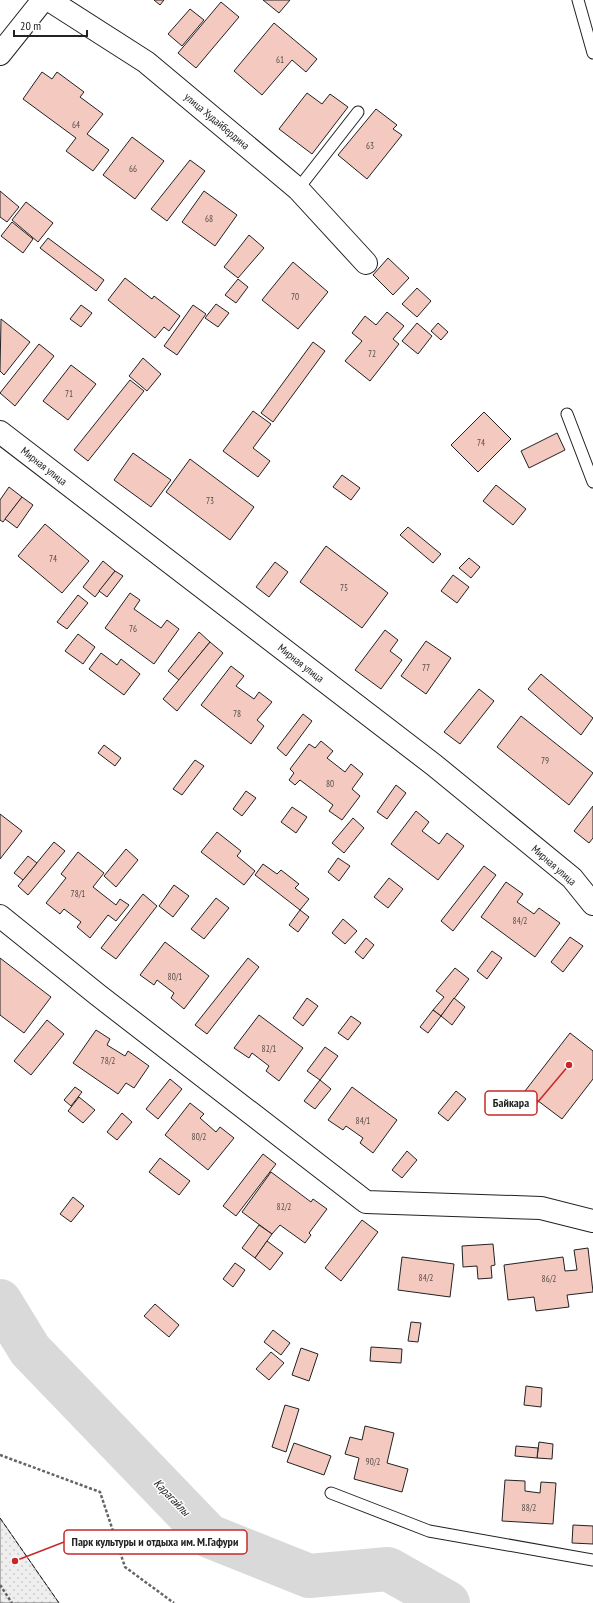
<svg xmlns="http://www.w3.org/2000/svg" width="593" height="1603" font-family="'PT Sans Narrow',sans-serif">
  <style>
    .park { fill: url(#park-dots); stroke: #6f6f6f }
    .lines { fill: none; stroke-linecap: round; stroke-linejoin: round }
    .river { stroke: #d9d9d9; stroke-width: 44 }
    .building { fill: #f3c9c0; stroke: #222 }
    .lane-casing { stroke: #222; stroke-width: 13 }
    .street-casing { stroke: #222; stroke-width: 24 }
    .secondary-casing { stroke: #222; stroke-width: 24 }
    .path { stroke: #646464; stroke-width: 2.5; stroke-dasharray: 3 2; stroke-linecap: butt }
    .lane { stroke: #fff; stroke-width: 11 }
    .street { stroke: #fff; stroke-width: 22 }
    .secondary { stroke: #fff; stroke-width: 22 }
    .fence { stroke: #222; stroke-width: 1; stroke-dasharray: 5 2; stroke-linecap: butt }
    .labels { text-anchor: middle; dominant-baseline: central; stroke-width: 3; stroke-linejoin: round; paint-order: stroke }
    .number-label { font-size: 9px; fill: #564c4a }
    .street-label { font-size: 11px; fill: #222; stroke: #fff }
    .water-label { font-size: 12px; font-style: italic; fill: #222; stroke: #fff }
    .leader { fill: none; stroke: #c62828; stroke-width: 1.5 }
    .callout-dot { fill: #c62828; stroke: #fff; stroke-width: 1.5 }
    .callout { fill: #fff; stroke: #c62828; stroke-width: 1.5 }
    .callout-label { font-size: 12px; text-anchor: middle; font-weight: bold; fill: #222 }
  </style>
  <defs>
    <pattern id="park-dots" width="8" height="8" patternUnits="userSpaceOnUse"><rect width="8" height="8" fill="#eee"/><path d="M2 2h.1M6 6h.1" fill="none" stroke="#ccc" stroke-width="1.8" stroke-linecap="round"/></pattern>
  </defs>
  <rect width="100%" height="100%" fill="#fff"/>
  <path class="park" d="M0,1518L59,1603H0Z"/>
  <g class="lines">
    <path class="river" d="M0,1301L30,1350L209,1536L309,1576L388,1569L448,1603"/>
  </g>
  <g class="building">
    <path d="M154,0H164L160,5Z"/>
    <path d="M263,0H290L279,13Z"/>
    <path d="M221,2L239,17L196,68L178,53Z"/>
    <path d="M190,9L204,20L182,46L168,34Z"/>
    <path d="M274,23L317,59L306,72L292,60L262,95L234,71Z"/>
    <path d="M42,72L52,79L57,72L84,92L80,97L103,114L87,134L109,150L93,171L66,151L76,138L23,99Z"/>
    <path d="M307,93L322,104L330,94L348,107L312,154L279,129Z"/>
    <path d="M376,109L397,125L393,129L402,135L367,179L338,155Z"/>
    <path d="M132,137L164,161L135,199L103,175Z"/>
    <path d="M190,160L205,171L167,221L151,209Z"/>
    <path d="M0,191L19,207L7,222L0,217Z"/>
    <path d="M204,191L237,215L215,246L182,222Z"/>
    <path d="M26,202L53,223L38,242L12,220Z"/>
    <path d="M12,222L33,239L23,253L1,236Z"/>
    <path d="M249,235L264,248L238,278L224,267Z"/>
    <path d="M48,238L104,280L96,291L40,248Z"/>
    <path d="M388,258L409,278L393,295L373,275Z"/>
    <path d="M293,262L328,292L298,329L262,300Z"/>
    <path d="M125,278L152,299L154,296L180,316L169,331L164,327L155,338L108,300Z"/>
    <path d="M238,279L248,287L236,303L225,295Z"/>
    <path d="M417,288L431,301L417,317L402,304Z"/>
    <path d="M216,304L229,313L218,327L205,318Z"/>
    <path d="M81,305L92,313L81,327L70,319Z"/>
    <path d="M193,305L206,314L177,355L164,346Z"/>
    <path d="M387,312L404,326L393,339L399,344L370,381L345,361L362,341L352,333L365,316L376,325Z"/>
    <path d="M1,319L30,342L4,375L0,371Z"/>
    <path d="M417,323L432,336L418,354L402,341Z"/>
    <path d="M438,323L448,332L441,340L431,331Z"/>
    <path d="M313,342L325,351L273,422L261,413Z"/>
    <path d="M39,344L54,356L15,406L0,393Z"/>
    <path d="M143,358L161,374L147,391L129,376Z"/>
    <path d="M71,365L96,384L68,420L43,401Z"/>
    <path d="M130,380L144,391L88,461L74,450Z"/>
    <path d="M253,411L271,424L253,448L270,461L258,477L223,451Z"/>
    <path d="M484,412L511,439L478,472L451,445Z"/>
    <path d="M557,433L565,450L529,468L521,451Z"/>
    <path d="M133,453L171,480L151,507L114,480Z"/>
    <path d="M190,459L254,507L230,540L166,492Z"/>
    <path d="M342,475L360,488L351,500L333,487Z"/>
    <path d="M496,485L526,509L513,525L483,501Z"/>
    <path d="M9,487L22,497L3,522L0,520V500Z"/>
    <path d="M22,497L33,505L17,528L5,519Z"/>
    <path d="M45,524L89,561L62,593L18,556Z"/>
    <path d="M408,527L441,554L433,563L400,535Z"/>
    <path d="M326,546L388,593L362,628L300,582Z"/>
    <path d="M469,558L480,567L471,578L459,568Z"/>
    <path d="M103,561L115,571L95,597L83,587Z"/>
    <path d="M275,562L288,572L269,597L256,587Z"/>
    <path d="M115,571L123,576L107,597L99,591Z"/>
    <path d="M453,575L469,587L457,603L441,591Z"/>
    <path d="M130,593L140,600L134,609L161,628L167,620L179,629L154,664L105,628Z"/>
    <path d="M78,595L88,603L67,629L57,622Z"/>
    <path d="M385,630L398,640L390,651L402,660L381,689L355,670Z"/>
    <path d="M199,632L210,642L179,680L168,671Z"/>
    <path d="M78,634L95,647L83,664L65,651Z"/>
    <path d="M426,641L451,658L426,694L401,676Z"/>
    <path d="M210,642L223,653L177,711L163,699Z"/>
    <path d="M101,653L117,665L121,659L140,674L124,695L89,669Z"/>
    <path d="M231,666L244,676L236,686L254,699L259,692L272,702L257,720L264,726L251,744L201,705Z"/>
    <path d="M541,674L593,718L581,735L528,689Z"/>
    <path d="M479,689L494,701L460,744L444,732Z"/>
    <path d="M303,714L312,721L286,756L277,748Z"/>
    <path d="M521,716L593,773L569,805L497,747Z"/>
    <path d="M321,741L333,751L327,758L345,772L351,764L363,774L352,789L360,796L342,820L329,811L333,805L300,780L295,785L289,780L294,773L290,769L309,744L315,748Z"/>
    <path d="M104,745L121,758L115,766L98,753Z"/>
    <path d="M195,760L204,766L182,795L173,789Z"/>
    <path d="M396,785L406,793L387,819L377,812Z"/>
    <path d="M246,791L256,798L242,816L233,809Z"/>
    <path d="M593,806V838L589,843L574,831Z"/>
    <path d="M292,807L307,817L296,833L281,822Z"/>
    <path d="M416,811L429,822L422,831L439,844L447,833L464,846L438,880L391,844Z"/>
    <path d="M0,814L22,831L0,859Z"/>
    <path d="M353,818L364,828L344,853L332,843Z"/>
    <path d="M217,832L241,851L237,856L255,871L244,885L201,852Z"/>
    <path d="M54,842L65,851L28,895L18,886Z"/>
    <path d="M126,849L138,860L116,887L104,876Z"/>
    <path d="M78,852L104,873L93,887L116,905L120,899L129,905L116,921L108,915L90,938L77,927L81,922L64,909L60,914L46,903L66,878L61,874Z"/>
    <path d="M28,856L37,863L23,880L14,873Z"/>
    <path d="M338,858L350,866L339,881L328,872Z"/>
    <path d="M263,864L277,874L281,870L299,884L295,888L309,899L300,910L255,875Z"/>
    <path d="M484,866L496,875L453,931L441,921Z"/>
    <path d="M389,878L403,889L388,908L374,897Z"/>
    <path d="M506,882L523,894L517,902L534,914L539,908L560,923L535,957L481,917Z"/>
    <path d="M174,885L189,896L173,917L159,906Z"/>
    <path d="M143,894L157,906L116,959L101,948Z"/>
    <path d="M216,898L229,908L204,939L191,929Z"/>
    <path d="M300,910L309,917L298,932L289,925Z"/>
    <path d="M343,919L357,931L345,944L332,933Z"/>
    <path d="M570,937L583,946L563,972L551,962Z"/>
    <path d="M366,938L374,945L363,959L355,952Z"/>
    <path d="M165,942L209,976L184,1009L171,998L174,993L157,980L154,985L140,975Z"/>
    <path d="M492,951L502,958L487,979L477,971Z"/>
    <path d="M0,958L51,997L24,1033L0,1015Z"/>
    <path d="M248,958L259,967L207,1034L195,1025Z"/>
    <path d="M455,968L469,979L441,1016L433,1010L444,997L436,991Z"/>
    <path d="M307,998L318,1006L303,1026L293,1018Z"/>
    <path d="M454,998L465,1007L452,1025L441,1016Z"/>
    <path d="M433,1010L441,1016L428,1033L420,1027Z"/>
    <path d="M259,1015L303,1048L279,1081L266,1071L269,1066L252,1053L249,1058L234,1048Z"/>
    <path d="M351,1016L361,1023L348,1040L338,1033Z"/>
    <path d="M47,1020L64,1034L31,1075L14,1061Z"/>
    <path d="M96,1030L110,1039L107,1045L125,1056L128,1051L149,1066L134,1088L126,1083L118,1094L73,1063Z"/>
    <path d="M570,1033L593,1051V1079L562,1119L525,1091Z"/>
    <path d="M325,1047L338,1056L320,1080L307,1071Z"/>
    <path d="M170,1079L182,1089L158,1119L146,1109Z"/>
    <path d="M320,1080L331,1089L315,1109L304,1101Z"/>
    <path d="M75,1087L82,1092L71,1106L64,1100Z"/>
    <path d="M352,1087L397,1120L373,1153L360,1143L363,1138L346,1126L343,1130L328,1120Z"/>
    <path d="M456,1091L466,1099L448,1121L438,1113Z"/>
    <path d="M79,1097L95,1110L83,1123L68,1111Z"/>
    <path d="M190,1103L204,1114L200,1118L216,1132L220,1127L234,1138L208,1170L165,1135Z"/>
    <path d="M122,1113L132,1122L117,1140L107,1132Z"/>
    <path d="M407,1151L417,1160L402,1178L392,1170Z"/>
    <path d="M263,1154L276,1164L236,1216L223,1206Z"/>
    <path d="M160,1158L190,1181L179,1195L149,1172Z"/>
    <path d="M271,1172L311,1202L313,1199L327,1209L309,1233L311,1235L305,1243L280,1225L272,1234L242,1212Z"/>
    <path d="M73,1197L84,1206L71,1222L60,1214Z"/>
    <path d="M362,1220L378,1232L341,1281L325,1268Z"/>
    <path d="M259,1225L272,1234L255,1258L242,1248Z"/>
    <path d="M267,1241L283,1253L270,1270L255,1258Z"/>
    <path d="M493,1244L495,1265L491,1266L492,1278L478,1279L477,1266L463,1267L462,1246Z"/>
    <path d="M588,1248L593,1292L567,1295L569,1307L536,1311L534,1297L508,1300L504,1265L563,1257L565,1271L577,1270L574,1250Z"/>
    <path d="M402,1257L454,1264L450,1297L398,1290Z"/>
    <path d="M235,1263L245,1270L233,1287L223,1279Z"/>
    <path d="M155,1304L179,1325L169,1337L144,1316Z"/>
    <path d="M411,1322L421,1323L418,1342L408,1341Z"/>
    <path d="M273,1330L290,1343L281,1355L264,1342Z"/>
    <path d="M371,1347L402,1349L401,1363L370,1361Z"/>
    <path d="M301,1348L318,1354L309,1381L292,1375Z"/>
    <path d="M271,1352L284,1363L269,1380L256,1369Z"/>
    <path d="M526,1386L542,1388L541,1407L524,1405Z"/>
    <path d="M285,1405L299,1409L286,1452L272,1447Z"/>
    <path d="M365,1426L394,1433L387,1463L408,1469L402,1492L354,1479L359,1458L345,1454L350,1437L362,1440Z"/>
    <path d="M539,1442L553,1444L552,1459L537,1458Z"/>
    <path d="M294,1443L331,1456L324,1475L287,1462Z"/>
    <path d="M516,1446L538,1448L537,1458L515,1456Z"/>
    <path d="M505,1480L525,1481V1491L540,1493L541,1482L556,1483L553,1524L502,1521Z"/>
    <path d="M573,1525L593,1526V1544L572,1543Z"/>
  </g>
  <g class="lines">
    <defs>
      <g id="lane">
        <path d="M578,0L593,53"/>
        <path d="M298,189L358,112"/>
        <path d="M567,414L593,482"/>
        <path d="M331,1493L429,1531L593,1560"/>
      </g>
      <g id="street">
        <path d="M49,0L146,62L298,189L366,263"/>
        <path d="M0,54L43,0"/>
        <path d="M0,916L98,995L366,1202L541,1208L593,1221"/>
      </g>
      <path id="secondary" d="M0,432L434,765L572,878L593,904"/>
    </defs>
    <use href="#lane" class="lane-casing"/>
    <use href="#street" class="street-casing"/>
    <use href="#secondary" class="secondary-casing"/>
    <g class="path">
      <path d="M0,1455L100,1492L125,1567L174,1603"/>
      <path d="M0,1585L12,1603"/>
    </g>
    <use href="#lane" class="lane"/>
    <use href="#street" class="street"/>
    <use href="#secondary" class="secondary"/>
    <path class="fence" d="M0,1518L59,1603"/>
  </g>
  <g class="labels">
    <g class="number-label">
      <text x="280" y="59">61</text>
      <text x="76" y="124">64</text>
      <text x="370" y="145">63</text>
      <text x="133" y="168">66</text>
      <text x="209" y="218">68</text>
      <text x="295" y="296">70</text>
      <text x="372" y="353">72</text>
      <text x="69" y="393">71</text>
      <text x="481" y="442">74</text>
      <text x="210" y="500">73</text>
      <text x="53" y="558">74</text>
      <text x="344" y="587">75</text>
      <text x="133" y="628">76</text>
      <text x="426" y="667">77</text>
      <text x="237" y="713">78</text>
      <text x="545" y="760">79</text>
      <text x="330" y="783">80</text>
      <text x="78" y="893">78/1</text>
      <text x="520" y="920">84/2</text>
      <text x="175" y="976">80/1</text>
      <text x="269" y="1048">82/1</text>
      <text x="108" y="1060">78/2</text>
      <text x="363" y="1120">84/1</text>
      <text x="199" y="1136">80/2</text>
      <text x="284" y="1206">82/2</text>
      <text x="426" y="1277">84/2</text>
      <text x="549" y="1278">86/2</text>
      <text x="373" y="1461">90/2</text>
      <text x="529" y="1507">88/2</text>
    </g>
    <g class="street-label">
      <text transform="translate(217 121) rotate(40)">улица Худайбердина</text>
      <text transform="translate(44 466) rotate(38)">Мирная улица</text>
      <text transform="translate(301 663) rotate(38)">Мирная улица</text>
      <text transform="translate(554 865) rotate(41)">Мирная улица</text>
    </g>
    <g class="water-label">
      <text transform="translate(172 1497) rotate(46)">Карагайлы</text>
    </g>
  </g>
  <path class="leader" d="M569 1065L537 1103M15 1561L64 1542"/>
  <g class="callout-dot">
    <circle cx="569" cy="1065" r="4"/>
    <circle cx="15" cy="1561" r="4"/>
  </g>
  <g class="callout">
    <rect x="485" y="1091" width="52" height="24" rx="4"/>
    <rect x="64" y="1530" width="183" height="24" rx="4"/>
  </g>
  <g class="callout-label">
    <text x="511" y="1107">Байкара</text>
    <text x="155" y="1546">Парк культуры и отдыха им. М.Гафури</text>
  </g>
  <path d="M14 30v6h73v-6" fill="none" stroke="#222222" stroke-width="2"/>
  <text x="20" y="30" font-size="12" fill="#222222" stroke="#ffffff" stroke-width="3" paint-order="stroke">20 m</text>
</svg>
